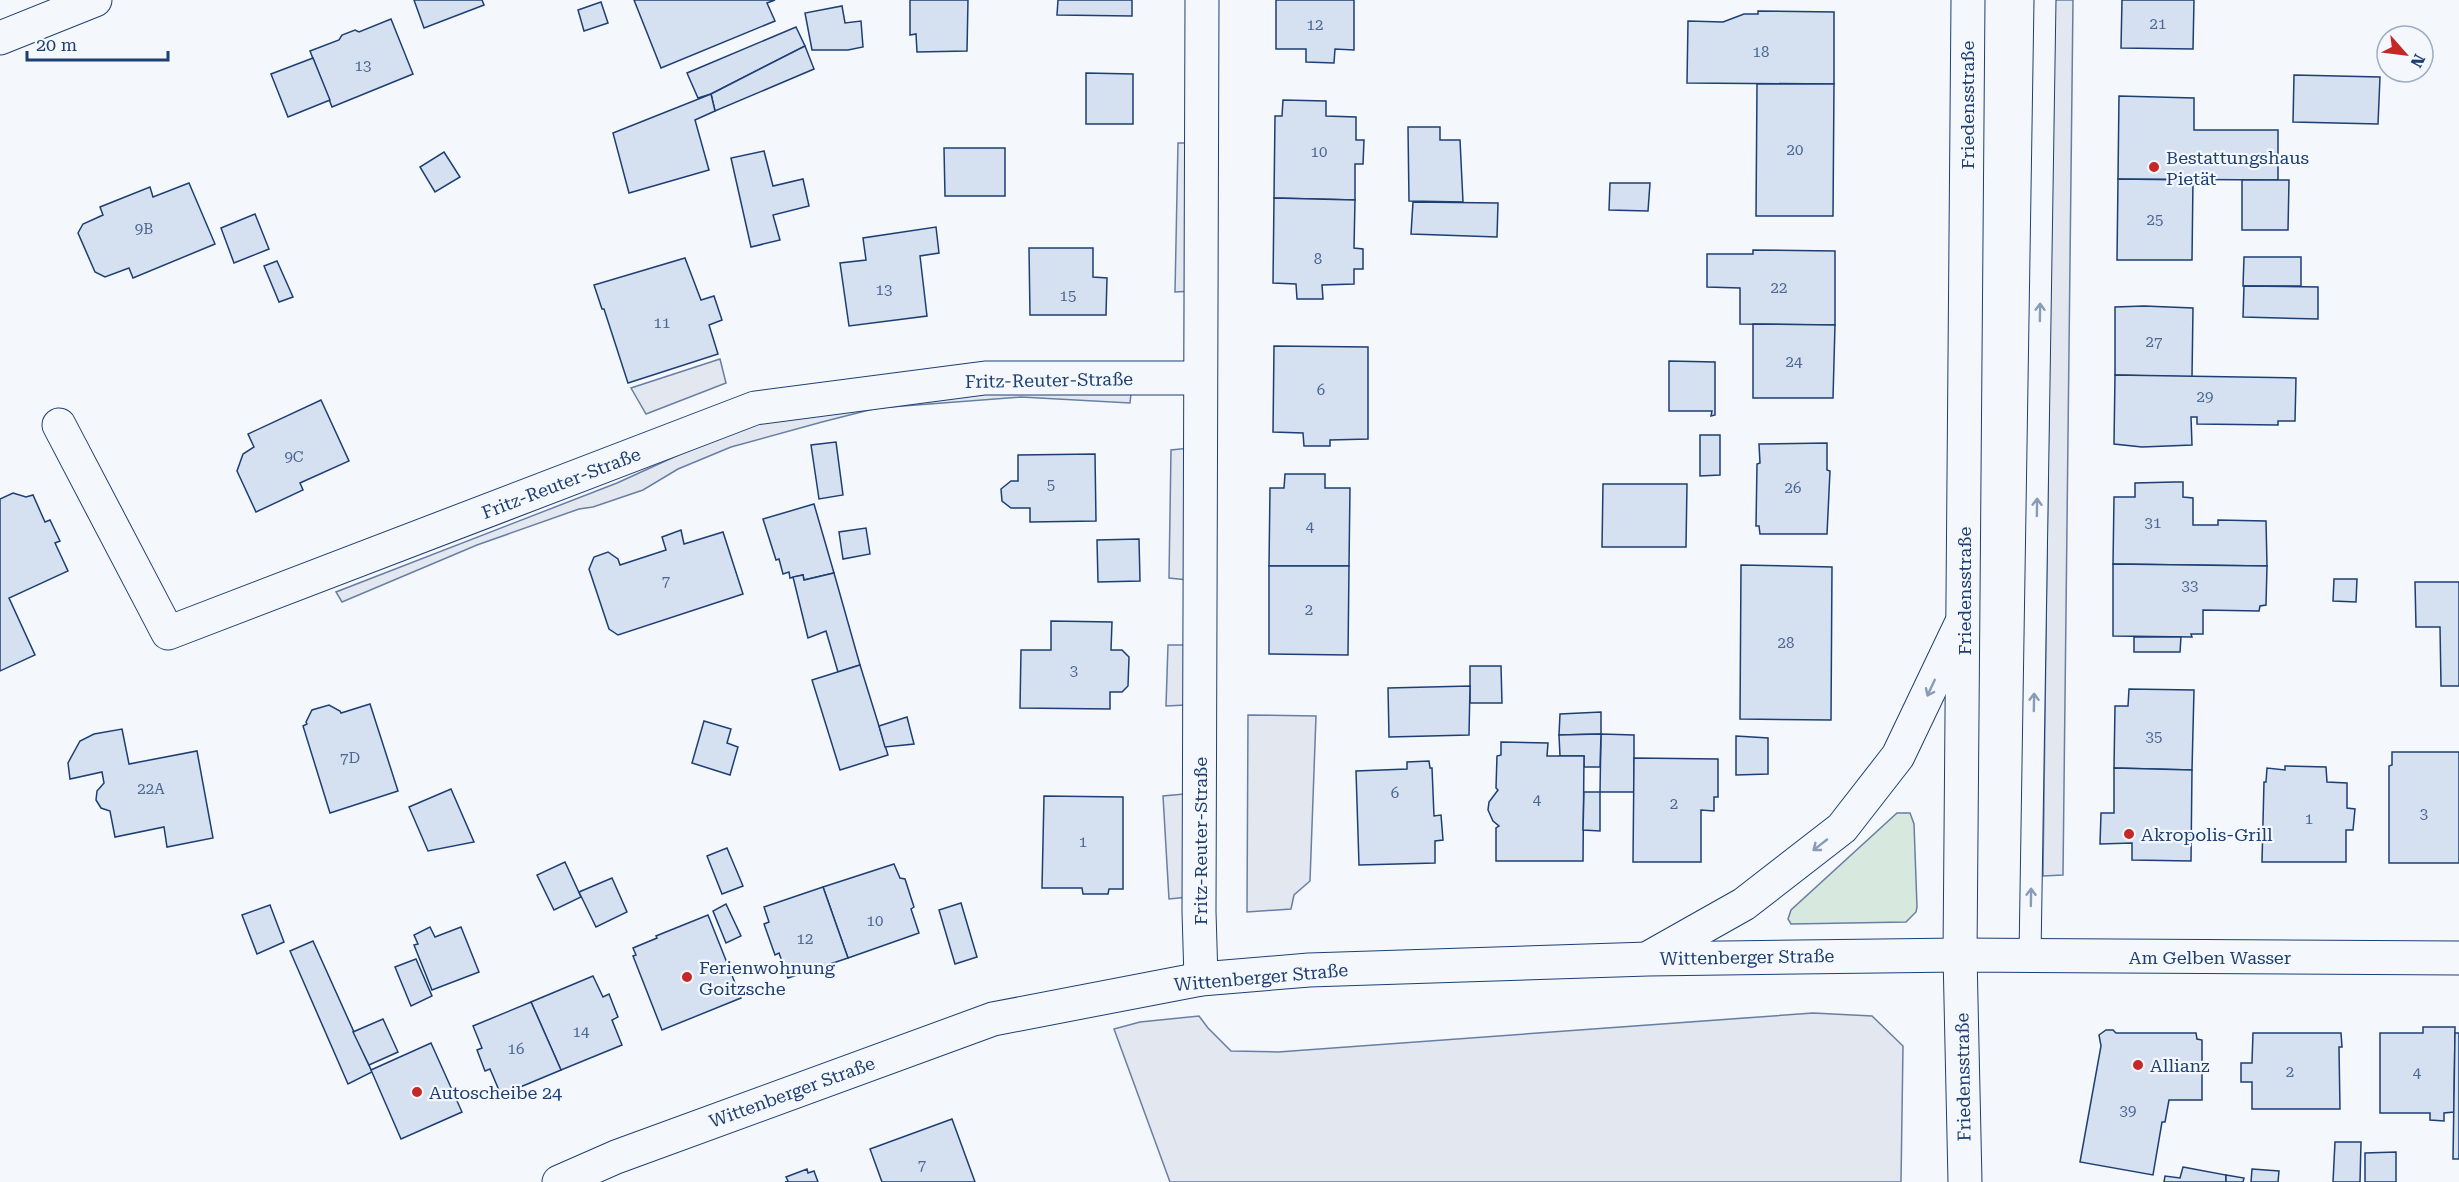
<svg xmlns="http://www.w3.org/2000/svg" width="2459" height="1182" font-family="'Roboto Serif',serif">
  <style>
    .green { fill: #d7e8df; stroke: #687fa3; stroke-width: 1.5 }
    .parking { fill: #e3e8f0; stroke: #687fa3; stroke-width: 1.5 }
    .building { fill: #d5e0f0; stroke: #1d3f73; stroke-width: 1.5 }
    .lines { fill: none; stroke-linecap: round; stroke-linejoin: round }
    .lane-casing { stroke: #1d3f73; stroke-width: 23 }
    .street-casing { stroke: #1d3f73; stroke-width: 35 }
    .primary-casing { stroke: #1d3f73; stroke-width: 35 }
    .lane { stroke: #f4f7fb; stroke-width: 21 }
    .street { stroke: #f4f7fb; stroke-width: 33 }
    .primary { stroke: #f4f7fb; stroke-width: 33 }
    .oneway { stroke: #889bb7 }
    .poi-dot { fill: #c62828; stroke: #f4f7fb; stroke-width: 2 }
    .labels { text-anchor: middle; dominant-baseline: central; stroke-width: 4.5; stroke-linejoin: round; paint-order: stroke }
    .number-label { font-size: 15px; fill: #4b6792 }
    .street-label { font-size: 18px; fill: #1d3f73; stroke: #f4f7fb }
    .poi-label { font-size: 18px; fill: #1d3f73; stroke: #f4f7fb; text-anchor: start }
  </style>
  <rect width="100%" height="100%" fill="#f4f7fb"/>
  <path class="green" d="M1897,813H1910L1914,824L1917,907L1916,912L1906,922L1791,924L1788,919L1791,910Z"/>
  <g class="parking">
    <path d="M2054,0H2073L2063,875L2043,876Z"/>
    <path d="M1178,143H1194V291L1175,292Z"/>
    <path d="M720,359L726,383L646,414L631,388Z"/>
    <path d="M1132,384L1130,403L1021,397L877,408L822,422L731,447L678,469L643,490L593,507L579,509L477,545L342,602L336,592L617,483L740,427L781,405Z"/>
    <path d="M1190,448L1188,580L1169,578L1171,450Z"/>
    <path d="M1168,645H1186V705L1166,706Z"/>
    <path d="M1248,715L1316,716L1310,881L1294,895L1291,909L1247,912Z"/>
    <path d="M1184,794L1189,897L1169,899L1163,796Z"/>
    <path d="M1813,1013L1872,1016L1903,1046L1901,1182H1170L1114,1029L1140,1022L1199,1016L1208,1028L1231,1051L1278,1052Z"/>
  </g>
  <g class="building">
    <path d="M414,0H482L484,5L424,28Z"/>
    <path d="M634,0H775L767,3L775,21L661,68Z"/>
    <path d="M910,0H968L967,51L917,52L916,34L910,35Z"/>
    <path d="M1058,0H1132V16L1057,15Z"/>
    <path d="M1276,0H1354V50L1335,49L1334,63L1306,62V49H1276Z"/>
    <path d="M2122,0H2194L2193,49L2121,48Z"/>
    <path d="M601,2L608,23L584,31L578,10Z"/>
    <path d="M842,6L845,23L861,21L863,47L848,50H812L805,13Z"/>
    <path d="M1758,11L1834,12V84L1687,83L1688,21L1723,22L1744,14H1758Z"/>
    <path d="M391,19L413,74L332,107L310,51L339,40L342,35L355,30L359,32Z"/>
    <path d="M796,27L805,46L711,94L698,98L687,73Z"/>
    <path d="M805,46L814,69L715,111L711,94Z"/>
    <path d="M313,58L330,100L288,117L271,74Z"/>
    <path d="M1086,73L1133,74V124H1086Z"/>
    <path d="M2294,75L2380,77L2378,124L2293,122Z"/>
    <path d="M1757,84H1834L1833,216H1756Z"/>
    <path d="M711,94L715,111L695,120L709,170L629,193L613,133Z"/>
    <path d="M2119,96L2194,98V130H2278V180L2118,179Z"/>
    <path d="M1283,100L1326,101V116L1356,117V140H1364L1363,164H1355V200L1274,198L1275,116H1282Z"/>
    <path d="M1408,127H1440V140H1460L1463,202L1409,201Z"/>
    <path d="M944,148H1005V196H945Z"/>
    <path d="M764,151L773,186L803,179L809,206L773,215L780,240L751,247L731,158Z"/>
    <path d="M444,152L460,177L435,192L420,167Z"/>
    <path d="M2118,179L2193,180L2192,260H2117Z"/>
    <path d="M2242,180H2289L2288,230H2242Z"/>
    <path d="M189,183L215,244L133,278L129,268L105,277L95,272L78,233L83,224L103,215L100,207L150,187L153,197Z"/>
    <path d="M1610,183H1650L1648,211L1609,210Z"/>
    <path d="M1274,198L1355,200L1354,248L1363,249V269H1354V284L1322,285L1323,299H1297L1296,284L1273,283Z"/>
    <path d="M1413,202L1498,203L1497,237L1411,234Z"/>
    <path d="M255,214L269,249L234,263L221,228Z"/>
    <path d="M936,227L939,253L920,256L927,316L849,326L840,263L866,260L863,238Z"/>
    <path d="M1029,248H1093V277L1107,278L1106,315H1030Z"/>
    <path d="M1753,250L1835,251V325L1740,324V288L1707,287V254H1753Z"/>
    <path d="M2244,257H2301V286H2243Z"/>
    <path d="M685,258L701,300L714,296L722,320L709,325L718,354L628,383L604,309H602L594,285Z"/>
    <path d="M277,261L293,297L279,302L264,266Z"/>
    <path d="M2244,286L2318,287V319L2243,317Z"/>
    <path d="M2144,306L2193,308L2192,377L2115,375V307Z"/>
    <path d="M1753,324L1835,325L1833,398H1753Z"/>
    <path d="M1274,346L1368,347V439L1330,440V446H1304L1303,433L1273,432Z"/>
    <path d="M1669,361L1715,362V415L1711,416L1712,411H1669Z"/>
    <path d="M2115,375L2296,378L2295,421H2278V425L2197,424V417H2191L2192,445L2142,447L2114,444Z"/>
    <path d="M321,400L349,461L300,483L303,490L256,512L237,471L243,454L254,447L248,434Z"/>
    <path d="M1700,435H1720V475L1700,476Z"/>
    <path d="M836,442L843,495L819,499L811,445Z"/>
    <path d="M1827,443V470L1830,471L1827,534H1760L1759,526H1756L1757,464L1760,463L1759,444Z"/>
    <path d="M1095,454L1096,521L1030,522V508H1011L1002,501L1001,489L1011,481H1018V455Z"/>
    <path d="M1285,474H1325V488H1350L1349,566H1269L1270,488H1284Z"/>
    <path d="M2174,482H2183V497L2193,498V525H2218V520L2266,521L2267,566L2113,564L2114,497H2135V483Z"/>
    <path d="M1603,484H1687L1686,547H1602Z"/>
    <path d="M13,493L26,497L33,495L45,522L50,520L60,541L55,543L68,571L9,598L35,655L0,671V499Z"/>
    <path d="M814,504L834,573L804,580L803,575L790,578L789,572L783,574L779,559L776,560L763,519Z"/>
    <path d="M866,528L870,554L843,559L839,532Z"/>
    <path d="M681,530L684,544L723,532L743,594L618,635L609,629L589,569L594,557L608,552L618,559L620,565L666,550L662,537Z"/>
    <path d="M1139,539L1140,581L1098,582L1097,540Z"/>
    <path d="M2113,564L2267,566L2266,605L2260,606L2259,611L2203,610V634H2191L2192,637L2113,636Z"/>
    <path d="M1741,565L1832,567L1831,720L1740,719Z"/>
    <path d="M1269,566H1349L1348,655L1269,654Z"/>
    <path d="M834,573L860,665L838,672L826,631L808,638L793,577L803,575L804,580Z"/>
    <path d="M2334,579H2357L2356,602L2333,601Z"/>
    <path d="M2415,582H2459V686H2441L2440,627H2416Z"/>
    <path d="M1051,621L1112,622L1111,650H1122L1129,657L1128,686L1122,692H1110V709L1020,708L1021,650H1051Z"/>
    <path d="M2134,637H2181L2180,652H2134Z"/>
    <path d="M860,665L888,755L840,770L812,680Z"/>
    <path d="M1470,666H1501L1502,703H1470Z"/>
    <path d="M1470,686L1469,735L1389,737L1388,688Z"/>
    <path d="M2129,689L2194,690L2192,770L2114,768L2115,706H2128Z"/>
    <path d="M370,704L398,791L330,813L303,726L307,724L306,722L312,710L329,705L340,711L341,713Z"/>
    <path d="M1601,712V734L1559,735L1560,714Z"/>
    <path d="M907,717L914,744L885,747L879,726Z"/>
    <path d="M704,721L731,729L727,743L738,747L730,775L692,763Z"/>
    <path d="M122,729L129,764L197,751L213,838L167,847L164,827L115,837L110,811L101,808L96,800L97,791L104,783L102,772L70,779L68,763L80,741L94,734Z"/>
    <path d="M1601,734L1634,735V792H1600Z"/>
    <path d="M1601,734L1600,767H1584V756H1560L1559,735Z"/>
    <path d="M1736,736L1768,738V774L1736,775Z"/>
    <path d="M1501,742L1548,743L1547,756H1584L1583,861H1496V828L1499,826L1493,821L1488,810L1489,802L1498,790L1496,788L1497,756L1501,755Z"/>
    <path d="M2392,752H2459V863H2389V766L2392,765Z"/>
    <path d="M1634,758L1718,759V797H1714V811L1701,810V862H1633Z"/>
    <path d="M1429,761L1430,768H1432L1434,816L1441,815L1443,840L1435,841V863L1359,865L1356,771L1407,769V762Z"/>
    <path d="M2285,766L2326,767L2327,782L2347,783V808L2355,809L2353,830H2346V862H2262L2264,782H2266L2267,768L2285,770Z"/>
    <path d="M2114,768L2192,770L2191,861L2132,860V843L2100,844L2101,813H2114Z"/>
    <path d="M451,789L474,842L428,851L409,807Z"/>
    <path d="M1584,792H1600V831L1583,830Z"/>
    <path d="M1044,796L1123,797V889H1109L1108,894H1083L1082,888H1042Z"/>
    <path d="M727,848L743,886L722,894L707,856Z"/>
    <path d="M565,862L581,897L554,910L537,875Z"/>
    <path d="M894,864L900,878L905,879L914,907L911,909L919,933L848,958L823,887Z"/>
    <path d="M612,878L627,912L596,927L579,892Z"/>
    <path d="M823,887L848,958L788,978L779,953L775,955L764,924L769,922L764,907Z"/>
    <path d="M961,903L977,957L955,964L939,910Z"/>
    <path d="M726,904L741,936L726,943L713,911Z"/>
    <path d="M270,905L284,942L257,954L242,915Z"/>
    <path d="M708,915L741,998L662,1030L633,956L636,955L633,948L657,938L656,936Z"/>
    <path d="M430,927L435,937L461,927L479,972L432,990L414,945L418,944L414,935Z"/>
    <path d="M313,941L372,1072L348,1084L290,951Z"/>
    <path d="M416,959L432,996L411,1006L395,967Z"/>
    <path d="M593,976L603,997L609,994L618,1017L612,1020L622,1045L561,1070L531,1002Z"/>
    <path d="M531,1002L561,1070L501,1095L490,1069L485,1071L477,1050L482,1048L473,1026Z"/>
    <path d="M383,1019L398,1052L369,1065L353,1032Z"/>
    <path d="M2423,1027H2455L2454,1112L2444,1113V1121L2430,1120V1113H2380V1033H2423Z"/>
    <path d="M2106,1030H2113L2116,1033H2196L2197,1039L2202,1040V1100H2169L2165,1122H2162L2153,1175L2080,1162L2101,1046L2099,1035Z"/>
    <path d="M2253,1033H2341L2342,1047H2339L2340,1109H2252V1082H2241V1063H2252Z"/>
    <path d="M2455,1033H2459V1159H2453Z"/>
    <path d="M431,1043L462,1112L401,1139L371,1070Z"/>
    <path d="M952,1119L975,1182H882L870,1149Z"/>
    <path d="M2335,1142H2361L2360,1182H2333Z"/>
    <path d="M2396,1152V1182H2365V1153Z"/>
    <path d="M2183,1167L2226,1175V1182H2164L2165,1176L2180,1178Z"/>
    <path d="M807,1169L808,1173L814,1171L818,1182H785L788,1181L786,1177Z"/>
    <path d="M2252,1169L2279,1171L2278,1182H2251Z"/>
    <path d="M2226,1175L2244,1178L2243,1182H2226Z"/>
  </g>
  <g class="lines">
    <defs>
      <path id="lane" d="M2030,956L2045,0"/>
      <g id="street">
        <path d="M0,38L95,0"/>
        <path d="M59,425L168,633L755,408L985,378H1200"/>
        <path d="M1201,979L1199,912L1202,0"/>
        <path d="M1965,1182L1960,955L2459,958"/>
      </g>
      <g id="primary">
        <path d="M1650,957L1744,904L1842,828L1898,756L1960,626"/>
        <path d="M559,1182L616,1157L993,1019L1201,979L1309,970L1648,959L1960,955L1968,0"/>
      </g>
    </defs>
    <use href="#lane" class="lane-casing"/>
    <use href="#street" class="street-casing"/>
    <use href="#primary" class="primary-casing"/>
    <use href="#lane" class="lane"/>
    <use href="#street" class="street"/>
    <use href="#primary" class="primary"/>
  </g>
  <defs><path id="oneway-shaft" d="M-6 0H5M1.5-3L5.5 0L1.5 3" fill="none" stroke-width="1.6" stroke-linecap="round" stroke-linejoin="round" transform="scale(1.5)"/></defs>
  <g class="oneway">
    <use href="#oneway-shaft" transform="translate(2040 312) rotate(-89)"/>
    <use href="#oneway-shaft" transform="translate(2037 507) rotate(-89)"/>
    <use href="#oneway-shaft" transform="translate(1931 688) rotate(115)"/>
    <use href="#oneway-shaft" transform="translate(2034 702) rotate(-89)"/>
    <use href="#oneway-shaft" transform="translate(1820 845) rotate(142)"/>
    <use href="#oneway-shaft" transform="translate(2031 897) rotate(-89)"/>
  </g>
  <g class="poi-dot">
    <circle cx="2154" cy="167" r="6"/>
    <circle cx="2129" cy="834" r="6"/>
    <circle cx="687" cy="977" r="6"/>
    <circle cx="2138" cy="1065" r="6"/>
    <circle cx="417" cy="1092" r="6"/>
  </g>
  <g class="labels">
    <g class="number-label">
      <text x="2158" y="24">21</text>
      <text x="1315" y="25">12</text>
      <text x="1761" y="52">18</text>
      <text x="363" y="66">13</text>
      <text x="1795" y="150">20</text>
      <text x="1319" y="152">10</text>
      <text x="2155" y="220">25</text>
      <text x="144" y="229">9B</text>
      <text x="1318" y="259">8</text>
      <text x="1779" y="288">22</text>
      <text x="884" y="290">13</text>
      <text x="1068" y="296">15</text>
      <text x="662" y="323">11</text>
      <text x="2154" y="342">27</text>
      <text x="1794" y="362">24</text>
      <text x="1321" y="390">6</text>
      <text x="2205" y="397">29</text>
      <text x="294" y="457">9C</text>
      <text x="1051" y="485">5</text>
      <text x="1793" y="488">26</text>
      <text x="2153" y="523">31</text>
      <text x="1310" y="527">4</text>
      <text x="666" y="581">7</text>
      <text x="2190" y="586">33</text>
      <text x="1309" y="610">2</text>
      <text x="1786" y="643">28</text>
      <text x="1074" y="671">3</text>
      <text x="2154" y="737">35</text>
      <text x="350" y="758">7D</text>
      <text x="151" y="789">22A</text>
      <text x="1395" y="793">6</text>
      <text x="1537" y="800">4</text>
      <text x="1674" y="804">2</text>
      <text x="2424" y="814">3</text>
      <text x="2309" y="819">1</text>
      <text x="1083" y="842">1</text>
      <text x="875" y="921">10</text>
      <text x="805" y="939">12</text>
      <text x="581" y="1032">14</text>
      <text x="516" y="1049">16</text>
      <text x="2290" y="1072">2</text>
      <text x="2417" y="1073">4</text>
      <text x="2128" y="1111">39</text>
      <text x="922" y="1165">7</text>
    </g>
    <g class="street-label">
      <text transform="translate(1967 105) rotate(-90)">Friedensstraße</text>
      <text transform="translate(1049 380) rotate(-1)">Fritz-Reuter-Straße</text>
      <text transform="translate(561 483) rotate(-21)">Fritz-Reuter-Straße</text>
      <text transform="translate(1964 591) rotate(-90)">Friedensstraße</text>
      <text transform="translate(1200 841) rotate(-90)">Fritz-Reuter-Straße</text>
      <text transform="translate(1747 957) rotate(-1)">Wittenberger Straße</text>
      <text x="2210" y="957">Am Gelben Wasser</text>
      <text transform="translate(1261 977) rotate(-5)">Wittenberger Straße</text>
      <text transform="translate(1963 1077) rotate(-91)">Friedensstraße</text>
      <text transform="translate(792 1092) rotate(-20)">Wittenberger Straße</text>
    </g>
    <g class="poi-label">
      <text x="2166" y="157">Bestattungshaus<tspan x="2166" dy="21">Pietät</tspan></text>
      <text x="2141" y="834">Akropolis-Grill</text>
      <text x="699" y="967">Ferienwohnung<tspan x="699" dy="21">Goitzsche</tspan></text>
      <text x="2150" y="1065">Allianz</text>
      <text x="429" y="1092">Autoscheibe 24</text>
    </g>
  </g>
  <g transform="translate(2405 54) rotate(118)"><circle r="28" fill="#f4f7fb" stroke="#9eadc5" stroke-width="1.5"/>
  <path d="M0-4.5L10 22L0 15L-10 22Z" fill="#c62828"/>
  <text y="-9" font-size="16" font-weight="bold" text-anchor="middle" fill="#1d3f73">N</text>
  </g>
  <path d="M27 51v9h141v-9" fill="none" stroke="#1d3f73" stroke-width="3"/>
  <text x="36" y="51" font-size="18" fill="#1d3f73" stroke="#f4f7fb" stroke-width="4.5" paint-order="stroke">20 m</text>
</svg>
